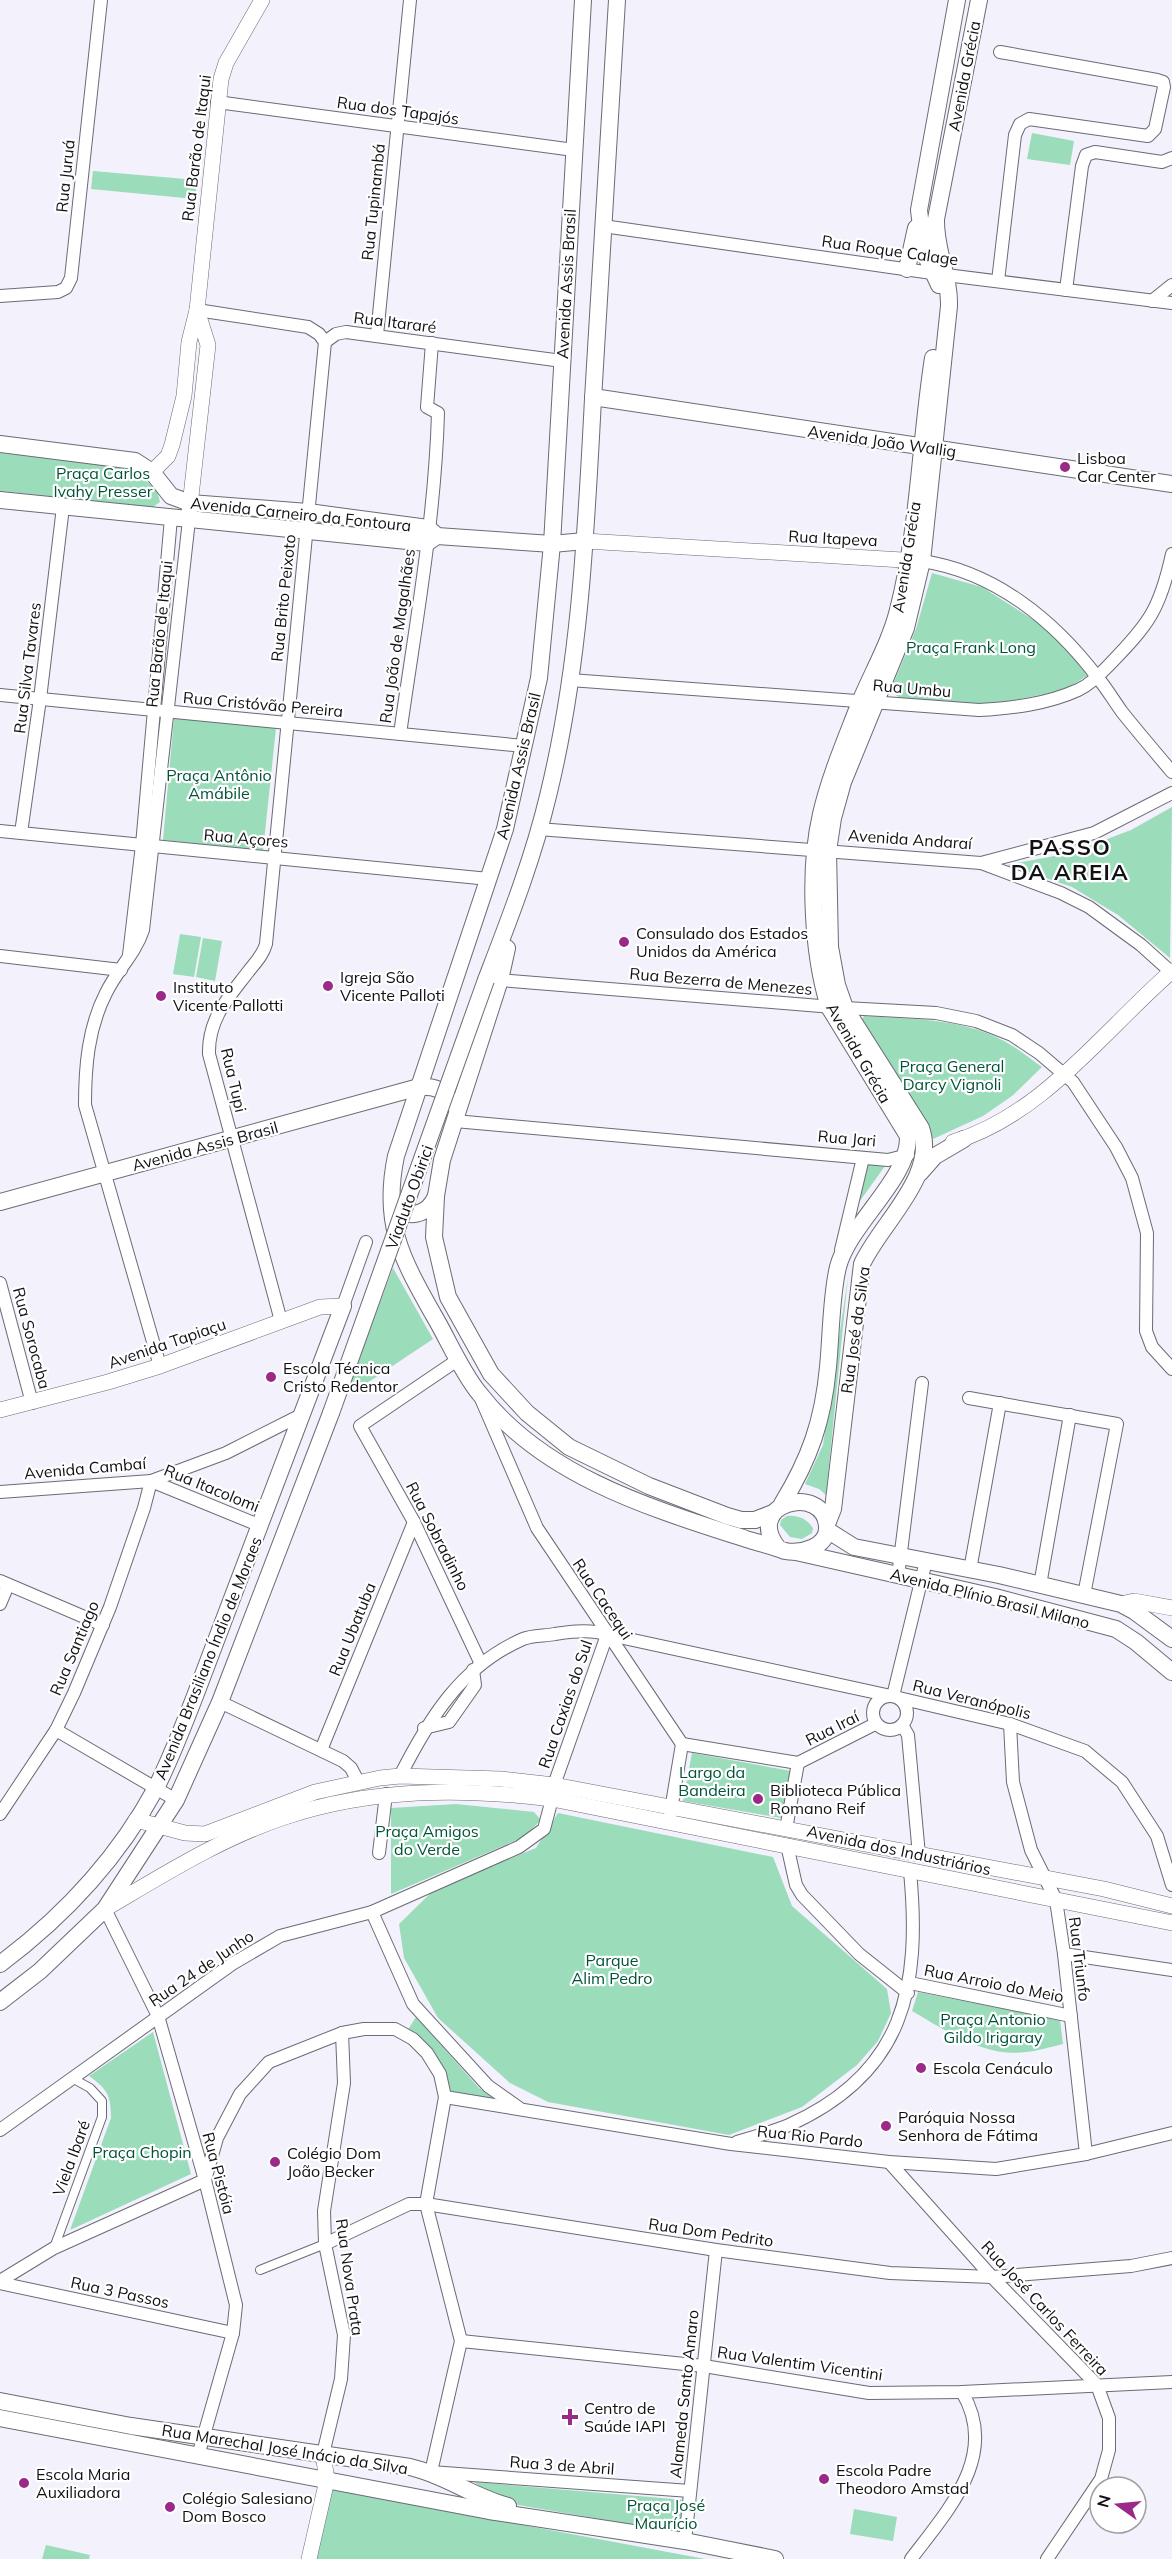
<svg xmlns="http://www.w3.org/2000/svg" width="1172" height="2559" font-family="Mulish,sans-serif">
  <style>
    .green { fill: #9bdcbb }
    .lines { fill: none; stroke-linecap: round; stroke-linejoin: round }
    .pedestrian-casing { stroke: #6b6b74; stroke-width: 10 }
    .minor-casing { stroke: #6b6b74; stroke-width: 14 }
    .tertiary-casing { stroke: #6b6b74; stroke-width: 16 }
    .secondary-casing { stroke: #6b6b74; stroke-width: 18 }
    .pedestrian { stroke: #fff; stroke-width: 8 }
    .minor { stroke: #fff; stroke-width: 12 }
    .tertiary { stroke: #fff; stroke-width: 15 }
    .secondary { stroke: #fff; stroke-width: 16 }
    .secondary-bridge-casing { stroke: #6b6b74; stroke-width: 18; stroke-linecap: butt }
    .secondary-bridge { stroke: #fff; stroke-width: 16 }
    .poi-dot { fill: #9a2987; stroke: #fff; stroke-width: 2 }
    .labels { text-anchor: middle; dominant-baseline: central; stroke-width: 4.5; stroke-linejoin: round; paint-order: stroke }
    .street-label { font-size: 16px; fill: #111014; stroke: #fff }
    .poi-label { font-size: 16px; fill: #111014; stroke: #fff; text-anchor: start }
    .park-label { font-size: 16px; fill: #005337; stroke: #fff }
    .district-label { font-size: 22px; font-weight: bold; letter-spacing: 1.5px; fill: #111014; stroke: #fff }
  </style>
  <rect width="100%" height="100%" fill="#f2f1fc"/>
  <g class="green">
    <path d="M1032,133L1074,141L1070,165L1027,159Z"/>
    <path d="M93,171L197,180L195,199L91,189Z"/>
    <path d="M0,453L112,464L135,470L157,491L160,502L153,507L0,491Z"/>
    <path d="M932,573L982,587L1043,626L1090,674L1064,690L990,705L902,699L894,694L892,687L916,629Z"/>
    <path d="M174,718L276,728L263,851L163,840Z"/>
    <path d="M1172,807L1170,958L1118,915L1072,887L1007,865L1070,853L1131,830Z"/>
    <path d="M180,934L201,937L194,977L173,974Z"/>
    <path d="M203,938L222,941L215,981L196,977Z"/>
    <path d="M864,1016C909,1019 959,1018 1000,1039C1015,1046 1029,1058 1042,1067L1012,1096L983,1116L933,1139L860,1022Z"/>
    <path d="M865,1163L885,1164V1166L857,1205Z"/>
    <path d="M393,1268L433,1339L352,1393L349,1385Z"/>
    <path d="M848,1277L826,1495L819,1489L805,1484L823,1445Z"/>
    <path d="M787,1516C798,1515 807,1519 813,1528L812,1533L802,1539L790,1537L780,1525L781,1520Z"/>
    <path d="M692,1753L791,1771L781,1818L683,1801Z"/>
    <path d="M456,1804L534,1812L541,1820L524,1837L391,1894V1808Z"/>
    <path d="M558,1813L773,1857L792,1906L887,1989L891,2013L878,2041L857,2065L802,2107L729,2135L548,2102L510,2083L438,2018L404,1958L399,1924L436,1888L536,1848Z"/>
    <path d="M918,1992L1060,2020L1063,2044C1050,2047 1038,2051 1026,2052C985,2058 945,2030 912,2011Z"/>
    <path d="M416,2017L479,2088L495,2099L450,2091L444,2071L404,2030L409,2028Z"/>
    <path d="M153,2032L191,2174L70,2230L111,2118C111,2095 107,2089 89,2076Z"/>
    <path d="M474,2482L685,2500L681,2533L501,2502Z"/>
    <path d="M331,2489L705,2559H315Z"/>
    <path d="M854,2509L897,2517L893,2541L850,2534Z"/>
    <path d="M46,2545L90,2555L89,2559H42Z"/>
  </g>
  <g class="lines">
    <defs>
      <g id="pedestrian">
        <path d="M54,2248L102,2117V2101L90,2088L72,2078"/>
        <path d="M260,2270L325,2244"/>
      </g>
      <g id="minor">
        <path d="M217,102L574,150"/>
        <path d="M603,226L946,275L1172,303"/>
        <path d="M998,281L1015,135L1020,124L1029,119L1148,136L1155,129L1164,87L1163,82L1157,80L1000,52"/>
        <path d="M1066,290L1082,166L1086,155L1095,152L1162,162L1172,158"/>
        <path d="M0,296L58,292L66,288L71,278L101,0"/>
        <path d="M1152,301L1172,285"/>
        <path d="M197,310L308,327L319,334L325,342"/>
        <path d="M377,335L410,0"/>
        <path d="M325,342L336,334L346,332L562,361"/>
        <path d="M922,561C995,572 1054,620 1098,678C1107,689 1114,701 1122,712C1138,732 1155,752 1172,772"/>
        <path d="M570,680L979,710C1013,708 1047,704 1078,690C1091,684 1100,674 1110,664C1149,624 1160,609 1172,554"/>
        <path d="M0,695L524,746"/>
        <path d="M400,734C415,628 435,520 438,413L427,407L432,343"/>
        <path d="M538,829L981,863L1061,893L1089,907L1141,945L1171,972"/>
        <path d="M0,831L489,879"/>
        <path d="M21,833L40,699L63,507"/>
        <path d="M981,863L1094,833L1172,793"/>
        <path d="M129,955L142,845L171,518"/>
        <path d="M0,956L121,970"/>
        <path d="M500,980L845,1008L936,1013L976,1021L1012,1035L1039,1053L1073,1082L1116,1147L1132,1178L1147,1233L1146,1331L1152,1347L1172,1369"/>
        <path d="M455,1121L888,1160L908,1155"/>
        <path d="M841,1250L863,1158"/>
        <path d="M0,1283L32,1403"/>
        <path d="M343,1306L366,1242"/>
        <path d="M281,1321L209,1054C208,1019 228,998 248,972C255,963 263,955 266,944L325,342"/>
        <path d="M459,1359L360,1426L414,1522L481,1664"/>
        <path d="M160,1366L85,1105C85,1067 88,1028 106,993C117,970 135,954 143,930L189,520"/>
        <path d="M969,1398L1117,1424L1084,1595"/>
        <path d="M482,1401L537,1528L682,1744L670,1816"/>
        <path d="M151,1481L261,1526"/>
        <path d="M0,1492L151,1481L226,1453L303,1414"/>
        <path d="M970,1570L1000,1403"/>
        <path d="M898,1576L922,1383"/>
        <path d="M0,1581L103,1625"/>
        <path d="M1040,1585L1070,1415"/>
        <path d="M0,1604L8,1585"/>
        <circle cx="890" cy="1713" r="17"/>
        <path d="M893,1696L926,1561"/>
        <path d="M899,1698L1010,1724L1085,1751L1122,1782L1157,1836L1172,1885"/>
        <path d="M220,1702L343,1761L351,1768L359,1783"/>
        <path d="M1010,1724L1013,1782L1031,1850L1056,1900L1064,1954L1086,2154"/>
        <path d="M902,1725L908,1735L919,1855"/>
        <path d="M424,1728L449,1722L475,1685L473,1670"/>
        <path d="M56,1730L176,1800"/>
        <path d="M682,1744L798,1763"/>
        <path d="M321,1750L414,1522"/>
        <path d="M400,1776C429,1719 461,1666 523,1639C532,1635 545,1636 555,1634C569,1632 582,1630 596,1632L891,1696"/>
        <path d="M554,1785L607,1635"/>
        <path d="M0,1814L56,1730L74,1693L110,1607L144,1508L151,1481"/>
        <path d="M786,1829L798,1763L875,1724"/>
        <path d="M787,1845L796,1885L802,1895L859,1954L908,1993"/>
        <path d="M379,1853L386,1794"/>
        <path d="M105,1909L158,2016L205,2180L236,2305L233,2333L198,2456"/>
        <path d="M372,1912L413,2004L488,2086L519,2108"/>
        <path d="M1064,1954L1172,1970"/>
        <path d="M910,1983L1071,2016"/>
        <path d="M445,2097L731,2144L889,2162L996,2169L1086,2154L1172,2133"/>
        <path d="M0,2130L232,1964L280,1936L372,1912L519,1847L544,1829L552,1799"/>
        <path d="M737,2142C754,2137 772,2132 789,2125C905,2073 921,1987 910,1871"/>
        <path d="M889,2162L992,2277L1097,2385L1109,2418V2450L1101,2479L1047,2559"/>
        <path d="M205,2180L217,2138L240,2094L269,2062L342,2033L364,2029H395L413,2039L427,2053L440,2074L445,2097L426,2204L461,2341L431,2472L690,2491"/>
        <path d="M325,2244L409,2204H426L716,2250L890,2273L992,2277L1131,2266L1172,2258"/>
        <path d="M0,2281L54,2248L205,2180"/>
        <path d="M0,2283L233,2333"/>
        <path d="M461,2341L704,2366L869,2393L962,2392L1172,2382"/>
        <path d="M323,2454L341,2379L344,2335L325,2244L324,2211L344,2083L342,2033"/>
        <path d="M685,2541L716,2250"/>
        <path d="M911,2559C948,2510 1000,2455 962,2392"/>
      </g>
      <g id="tertiary">
        <path d="M152,472L168,456L172,445L184,396L189,342L197,310L221,79L226,63L262,0"/>
        <path d="M189,514L208,345L197,310"/>
        <path d="M585,541L919,561"/>
        <path d="M953,1142C1043,1115 1103,1031 1172,971"/>
        <path d="M0,1410L108,1382L160,1366L320,1307L343,1306"/>
        <path d="M1121,1604L1134,1601L1172,1608"/>
        <path d="M136,1820L185,1833L205,1834L315,1792L380,1778L400,1776L501,1779L554,1785L786,1829L1104,1889L1172,1906"/>
        <path d="M105,1909C163,1875 221,1838 285,1817C372,1788 462,1788 552,1799L1172,1923"/>
        <path d="M309,2559L327,2480L323,2454"/>
      </g>
      <g id="secondary">
        <path d="M583,0L552,544L539,678L505,829L396,1156C382,1223 401,1257 433,1314C448,1339 461,1371 479,1393C543,1476 650,1508 746,1539C759,1543 772,1546 785,1551C801,1554 829,1547 827,1526C824,1483 742,1503 778,1548"/>
        <path d="M907,269L916,228"/>
        <path d="M939,285L924,252L919,210L957,0"/>
        <path d="M593,397L1172,484"/>
        <path d="M0,444L135,461L152,472L171,496L190,503L308,512L428,528L437,536L552,544L585,541"/>
        <path d="M0,500L427,543L437,536"/>
        <path d="M507,948L500,980L442,1160L436,1196L434,1237L448,1297L491,1374L527,1413L569,1447L649,1486L727,1516L741,1520H755L773,1513"/>
        <path d="M486,980C509,920 533,859 548,796C580,666 586,532 593,399C600,266 608,133 617,0"/>
        <path d="M920,1173L935,1156L964,1139"/>
        <path d="M0,1202L419,1087C435,1086 445,1090 453,1104"/>
        <path d="M393,1203C406,1222 428,1215 436,1196"/>
        <path d="M782,1504C810,1458 823,1421 828,1367C831,1338 831,1295 838,1267C849,1224 910,1178 908,1136L829,1007C812,952 808,870 821,814C830,775 846,739 860,702C873,671 890,642 898,610C919,528 920,441 933,358"/>
        <path d="M827,1524L833,1509L862,1264C881,1223 938,1175 921,1128L845,1008L837,985L830,947L828,851L833,818L843,782L906,628L922,561L949,306C950,276 935,250 936,219L979,0"/>
        <path d="M827,1530L854,1547L999,1575L1121,1604L1134,1611L1172,1639"/>
        <path d="M796,1552L995,1597L1116,1629L1136,1642L1172,1672"/>
        <path d="M0,1964C63,1917 118,1858 156,1788C171,1758 183,1727 195,1696L343,1306"/>
        <path d="M0,2002L40,1971L105,1909L176,1800L220,1702L331,1413"/>
        <path d="M0,2401L131,2426L410,2467C445,2475 473,2497 508,2506"/>
        <path d="M0,2418L489,2511L685,2541L775,2559"/>
      </g>
    </defs>
    <use href="#pedestrian" class="pedestrian-casing"/>
    <use href="#minor" class="minor-casing"/>
    <use href="#tertiary" class="tertiary-casing"/>
    <use href="#secondary" class="secondary-casing"/>
    <use href="#pedestrian" class="pedestrian"/>
    <use href="#minor" class="minor"/>
    <use href="#tertiary" class="tertiary"/>
    <use href="#secondary" class="secondary"/>
    <defs>
      <path id="secondary-bridge" d="M331,1413L486,980"/>
    </defs>
    <use href="#secondary-bridge" class="secondary-bridge-casing"/>
    <use href="#secondary-bridge" class="secondary-bridge"/>
  </g>
  <g class="poi-dot">
    <circle cx="1065" cy="467" r="6"/>
    <circle cx="624" cy="942" r="6"/>
    <circle cx="328" cy="986" r="6"/>
    <circle cx="161" cy="996" r="6"/>
    <circle cx="271" cy="1377" r="6"/>
    <circle cx="758" cy="1799" r="6"/>
    <circle cx="921" cy="2068" r="6"/>
    <circle cx="886" cy="2126" r="6"/>
    <circle cx="275" cy="2162" r="6"/>
    <path d="M567 2408h6v6h6v6h-6v6h-6v-6h-6v-6h6z"/>
    <circle cx="824" cy="2479" r="6"/>
    <circle cx="24" cy="2483" r="6"/>
    <circle cx="170" cy="2507" r="6"/>
  </g>
  <g class="labels">
    <g class="street-label">
      <text transform="translate(964 76) rotate(-79)">Avenida Grécia</text>
      <text transform="translate(398 110) rotate(8)">Rua dos Tapajós</text>
      <text transform="translate(196 148) rotate(-83)">Rua Barão de Itaqui</text>
      <text transform="translate(65 176) rotate(-84)">Rua Juruá</text>
      <text transform="translate(373 202) rotate(-84)">Rua Tupinambá</text>
      <text transform="translate(890 250) rotate(8)">Rua Roque Calage</text>
      <text transform="translate(566 284) rotate(-87)">Avenida Assis Brasil</text>
      <text transform="translate(395 322) rotate(7)">Rua Itararé</text>
      <text transform="translate(882 441) rotate(8)">Avenida João Wallig</text>
      <text transform="translate(301 514) rotate(6)">Avenida Carneiro da Fontoura</text>
      <text transform="translate(833 538) rotate(3)">Rua Itapeva</text>
      <text transform="translate(906 557) rotate(-81)">Avenida Grécia</text>
      <text transform="translate(283 598) rotate(-84)">Rua Brito Peixoto</text>
      <text transform="translate(159 634) rotate(-84)">Rua Barão de Itaqui</text>
      <text transform="translate(397 636) rotate(-82)">Rua João de Magalhães</text>
      <text transform="translate(27 668) rotate(-83)">Rua Silva Tavares</text>
      <text transform="translate(912 688) rotate(5)">Rua Umbu</text>
      <text transform="translate(263 704) rotate(5)">Rua Cristóvão Pereira</text>
      <text transform="translate(518 766) rotate(-77)">Avenida Assis Brasil</text>
      <text transform="translate(246 838) rotate(5)">Rua Açores</text>
      <text transform="translate(910 839) rotate(4)">Avenida Andaraí</text>
      <text transform="translate(721 981) rotate(5)">Rua Bezerra de Menezes</text>
      <text transform="translate(859 1053) rotate(60)">Avenida Grécia</text>
      <text transform="translate(234 1080) rotate(77)">Rua Tupi</text>
      <text transform="translate(847 1138) rotate(5)">Rua Jari</text>
      <text transform="translate(205 1146) rotate(-15)">Avenida Assis Brasil</text>
      <text transform="translate(409 1197) rotate(-70)">Viaduto Obirici</text>
      <text transform="translate(855 1330) rotate(-82)">Rua José da Silva</text>
      <text transform="translate(32 1338) rotate(75)">Rua Sorocaba</text>
      <text transform="translate(167 1343) rotate(-19)">Avenida Tapiaçu</text>
      <text transform="translate(85 1468) rotate(-5)">Avenida Cambaí</text>
      <text transform="translate(212 1488) rotate(22)">Rua Itacolomi</text>
      <text transform="translate(438 1536) rotate(63)">Rua Sobradinho</text>
      <text transform="translate(990 1598) rotate(14)">Avenida Plínio Brasil Milano</text>
      <text transform="translate(603 1599) rotate(56)">Rua Cacequi</text>
      <text transform="translate(352 1629) rotate(-68)">Rua Ubatuba</text>
      <text transform="translate(74 1648) rotate(-67)">Rua Santiago</text>
      <text transform="translate(208 1658) rotate(-68)">Avenida Brasiliano Índio de Moraes</text>
      <text transform="translate(972 1699) rotate(14)">Rua Veranópolis</text>
      <text transform="translate(565 1704) rotate(-71)">Rua Caxias do Sul</text>
      <text transform="translate(832 1728) rotate(-27)">Rua Iraí</text>
      <text transform="translate(899 1850) rotate(12)">Avenida dos Industriários</text>
      <text transform="translate(1080 1959) rotate(83)">Rua Triunfo</text>
      <text transform="translate(201 1968) rotate(-34)">Rua 24 de Junho</text>
      <text transform="translate(994 1983) rotate(11)">Rua Arroio do Meio</text>
      <text transform="translate(810 2136) rotate(6)">Rua Rio Pardo</text>
      <text transform="translate(71 2158) rotate(-70)">Viela Ibaré</text>
      <text transform="translate(219 2173) rotate(75)">Rua Pistóia</text>
      <text transform="translate(711 2232) rotate(8)">Rua Dom Pedrito</text>
      <text transform="translate(350 2277) rotate(82)">Rua Nova Prata</text>
      <text transform="translate(120 2292) rotate(12)">Rua 3 Passos</text>
      <text transform="translate(1045 2308) rotate(47)">Rua José Carlos Ferreira</text>
      <text transform="translate(800 2363) rotate(8)">Rua Valentim Vicentini</text>
      <text transform="translate(684 2394) rotate(-84)">Alameda Santo Amaro</text>
      <text transform="translate(285 2449) rotate(9)">Rua Marechal José Inácio da Silva</text>
      <text transform="translate(562 2465) rotate(4)">Rua 3 de Abril</text>
    </g>
    <g class="poi-label">
      <text x="1077" y="458">Lisboa<tspan x="1077" dy="18">Car Center</tspan></text>
      <text x="636" y="933">Consulado dos Estados<tspan x="636" dy="18">Unidos da América</tspan></text>
      <text x="340" y="977">Igreja São<tspan x="340" dy="18">Vicente Palloti</tspan></text>
      <text x="173" y="987">Instituto<tspan x="173" dy="18">Vicente Pallotti</tspan></text>
      <text x="283" y="1368">Escola Técnica<tspan x="283" dy="18">Cristo Redentor</tspan></text>
      <text x="770" y="1790">Biblioteca Pública<tspan x="770" dy="18">Romano Reif</tspan></text>
      <text x="933" y="2068">Escola Cenáculo</text>
      <text x="898" y="2117">Paróquia Nossa<tspan x="898" dy="18">Senhora de Fátima</tspan></text>
      <text x="287" y="2153">Colégio Dom<tspan x="287" dy="18">João Becker</tspan></text>
      <text x="584" y="2408">Centro de<tspan x="584" dy="18">Saúde IAPI</tspan></text>
      <text x="836" y="2470">Escola Padre<tspan x="836" dy="18">Theodoro Amstad</tspan></text>
      <text x="36" y="2474">Escola Maria<tspan x="36" dy="18">Auxiliadora</tspan></text>
      <text x="182" y="2498">Colégio Salesiano<tspan x="182" dy="18">Dom Bosco</tspan></text>
    </g>
    <g class="park-label">
      <text x="103" y="473">Praça Carlos<tspan x="103" dy="18">Ivahy Presser</tspan></text>
      <text x="971" y="647">Praça Frank Long</text>
      <text x="219" y="775">Praça Antônio<tspan x="219" dy="18">Amábile</tspan></text>
      <text x="952" y="1066">Praça General<tspan x="952" dy="18">Darcy Vignoli</tspan></text>
      <text x="712" y="1772">Largo da<tspan x="712" dy="18">Bandeira</tspan></text>
      <text x="427" y="1831">Praça Amigos<tspan x="427" dy="18">do Verde</tspan></text>
      <text x="612" y="1960">Parque<tspan x="612" dy="18">Alim Pedro</tspan></text>
      <text x="993" y="2019">Praça Antonio<tspan x="993" dy="18">Gildo Irigaray</tspan></text>
      <text x="142" y="2152">Praça Chopin</text>
      <text x="666" y="2505">Praça José<tspan x="666" dy="18">Maurício</tspan></text>
    </g>
    <g class="district-label">
      <text x="1070" y="847">PASSO<tspan x="1070" dy="25">DA AREIA</tspan></text>
    </g>
  </g>
  <g transform="translate(1118 2505) rotate(285)"><circle r="28" fill="#ffffff" stroke="#a09fa1" stroke-width="1.5"/>
  <path d="M0-4.5L10 22L0 15L-10 22Z" fill="#9a2987"/>
  <text y="-9" font-size="16" font-weight="bold" text-anchor="middle" fill="#111014">N</text>
  </g>
</svg>
